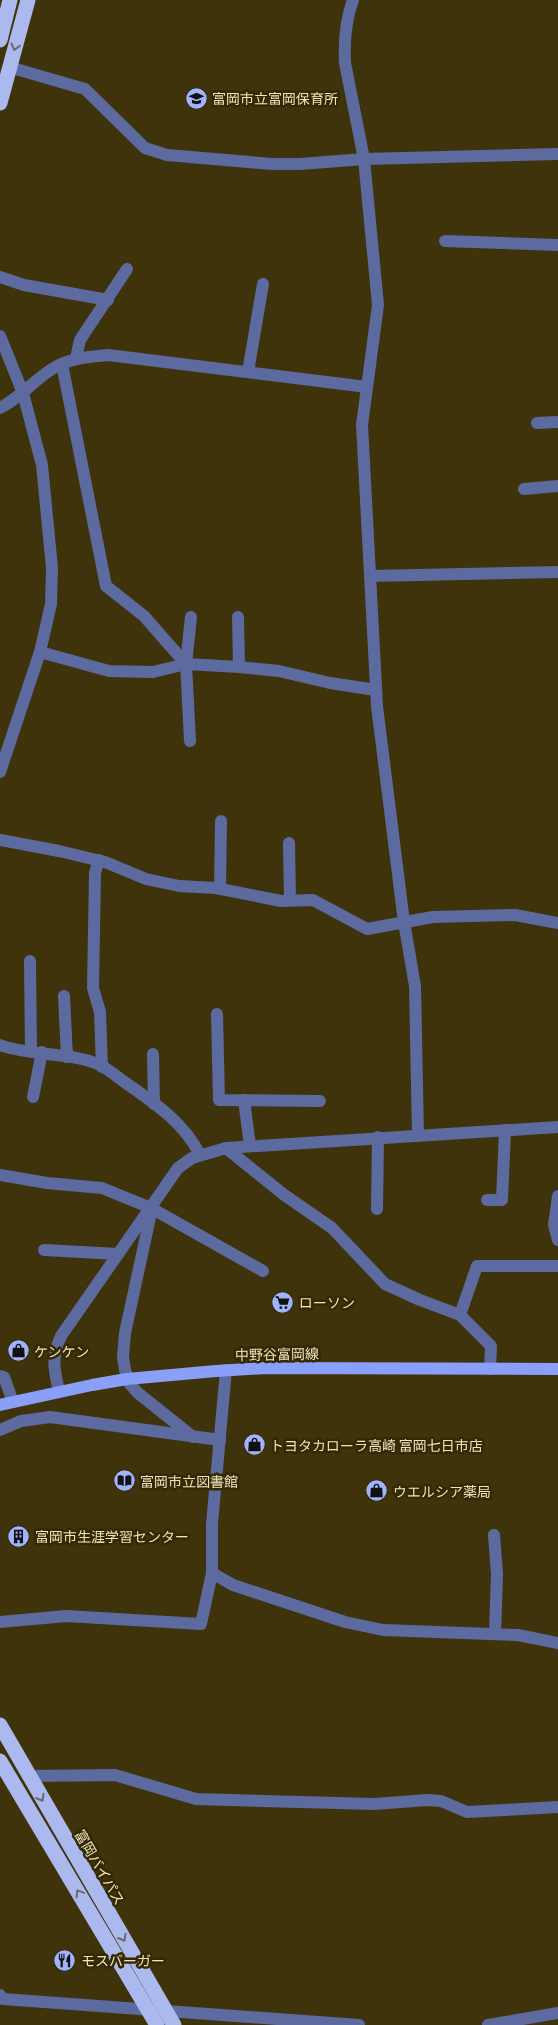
<svg xmlns="http://www.w3.org/2000/svg" width="558" height="2025" font-family="Barlow,'Noto Sans JP',sans-serif">
  <style>
    .lines { fill: none; stroke-linecap: round; stroke-linejoin: round }
    .minor { stroke: #5d6aa0; stroke-width: 12 }
    .major { stroke: #8a9ff8; stroke-width: 12 }
    .highway { stroke: #abb9ee; stroke-width: 15 }
    .oneway { stroke: #6a6a6c }
    .labels { text-anchor: middle; dominant-baseline: central; stroke-width: 5; stroke-linejoin: round; paint-order: stroke }
    .poi-label { font-size: 14px; fill: #eee3c0; stroke: #342901; text-anchor: start }
    .street-label { font-size: 14px; fill: #eee3c0; stroke: #342901 }
  </style>
  <rect width="100%" height="100%" fill="#3f330c"/>
  <g class="lines">
    <g class="minor">
      <path d="M353,0C346,19 344,43 345,63L364,159L378,305L362,425L377,706L404,922L415,986L418,1135"/>
      <path d="M9,67L85,89L145,148L167,155L272,164H300L364,159L558,154"/>
      <path d="M445,241L558,245"/>
      <path d="M0,277L24,285L108,300"/>
      <path d="M0,336L23,393L42,465L52,568L51,604L40,652L0,772"/>
      <path d="M76,358L80,340L127,269"/>
      <path d="M62,364L106,586L144,616L186,664L190,741"/>
      <path d="M248,372L263,284"/>
      <path d="M0,408C20,398 33,381 52,369C69,358 88,357 108,355L367,387"/>
      <path d="M537,423L558,422"/>
      <path d="M524,489L558,486"/>
      <path d="M370,576L558,572"/>
      <path d="M238,617L239,667"/>
      <path d="M40,652L109,671L153,672L186,664L239,667L279,671L330,683L376,690"/>
      <path d="M186,664L191,617"/>
      <path d="M0,840L59,851L105,862L146,879L179,886L216,888L281,901L313,900L367,929L433,917L515,915L558,923"/>
      <path d="M289,843L290,900"/>
      <path d="M99,860L95,873L93,988L100,1012L102,1067"/>
      <path d="M220,889L221,821"/>
      <path d="M30,961L31,1051"/>
      <path d="M64,996L67,1057"/>
      <path d="M217,1014L219,1100L320,1101"/>
      <path d="M0,1045C29,1056 69,1052 98,1064C107,1068 116,1076 123,1081C153,1102 184,1122 200,1155"/>
      <path d="M153,1054L154,1104"/>
      <path d="M33,1097L42,1052"/>
      <path d="M244,1100L250,1146"/>
      <path d="M226,1148L283,1194L332,1228L385,1284L420,1300L460,1315L491,1346L490,1369"/>
      <path d="M0,1175L47,1183L102,1188L151,1208L263,1271"/>
      <path d="M558,1196L554,1225L558,1240"/>
      <path d="M487,1200H502L505,1130"/>
      <path d="M377,1209L378,1137"/>
      <path d="M151,1213L125,1333L123,1357L125,1370L130,1384L138,1393L193,1437"/>
      <path d="M44,1250L118,1254"/>
      <path d="M460,1315L477,1266H558"/>
      <path d="M226,1370L212,1524V1573L233,1585L345,1622L383,1630L518,1635L558,1643"/>
      <path d="M0,1376L4,1377L13,1402"/>
      <path d="M59,1391C54,1369 51,1358 61,1336L178,1168L192,1158L226,1148L558,1127"/>
      <path d="M0,1430L21,1421L50,1417L220,1440"/>
      <path d="M494,1535L497,1574L495,1634"/>
      <path d="M0,1622L66,1616L201,1624L212,1573"/>
      <path d="M28,1776L115,1775L196,1799L374,1804L427,1800L441,1801L467,1812L558,1807"/>
      <path d="M0,1995L3,1999L359,2025"/>
      <path d="M488,2025L558,2013"/>
    </g>
    <path class="major" d="M0,1405L92,1385L127,1379L216,1371L266,1368L558,1369"/>
    <g class="highway">
      <path d="M0,40L10,0"/>
      <path d="M0,103L28,0"/>
      <path d="M0,1725L174,2025"/>
      <path d="M0,1761L157,2025"/>
    </g>
  </g>
  <defs><path id="oneway-chevron" d="M-2-3.5L2.5 0L-2 3.5" fill="none" stroke-width="1.6" stroke-linecap="round" stroke-linejoin="round" transform="scale(1.25)"/></defs>
  <g class="oneway">
    <use href="#oneway-chevron" transform="translate(15 47) rotate(105)"/>
    <use href="#oneway-chevron" transform="translate(41 1798) rotate(60)"/>
    <use href="#oneway-chevron" transform="translate(79 1893) rotate(-121)"/>
    <use href="#oneway-chevron" transform="translate(123 1938) rotate(60)"/>
  </g>
  <defs>
    <symbol id="school-disc" viewBox="-11 -11 22 22"><circle r="9.5" fill="#a0b3fd" stroke="#342901"/><path d="M0-5L7-2L0 1L-7-2ZM-4 1L0 2.5L4 1V4Q0 6-4 4Z" fill="#111"/></symbol>
    <symbol id="supermarket-disc" viewBox="-11 -11 22 22"><circle r="9.5" fill="#a0b3fd" stroke="#342901"/><path d="M-6-5.5h2.5l.6 2H6L4.5 2H-2.5L-4.4-4H-6ZM-1.5 3.2a1.3 1.3 0 1 0 .1 0ZM3 3.2a1.3 1.3 0 1 0 .1 0Z" fill="#111"/></symbol>
    <symbol id="shop-disc" viewBox="-11 -11 22 22"><circle r="9.5" fill="#a0b3fd" stroke="#342901"/><path d="M-5-2.5h2.3a2.7 3.5 0 0 1 5.4 0H5L5.5 6h-11ZM-1.5-2.5h3a1.5 2.3 0 0 0-3 0Z" fill="#111"/></symbol>
    <symbol id="library-disc" viewBox="-11 -11 22 22"><circle r="9.5" fill="#a0b3fd" stroke="#342901"/><path d="M-6-4Q-3-5.5-.7-3.5V5Q-3 3-6 4ZM6-4Q3-5.5 .7-3.5V5Q3 3 6 4Z" fill="#111"/></symbol>
    <symbol id="building-disc" viewBox="-11 -11 22 22"><circle r="9.5" fill="#a0b3fd" stroke="#342901"/><path d="M-4-6H4V6H1V3H-1V6H-4ZM-2.5-4.3h1.7v1.8h-1.7ZM.8-4.3h1.7v1.8H.8ZM-2.5-1h1.7V.8h-1.7ZM.8-1h1.7V.8H.8Z" fill="#111"/></symbol>
    <symbol id="restaurant-disc" viewBox="-11 -11 22 22"><circle r="9.5" fill="#a0b3fd" stroke="#342901"/><path d="M-5-6h1v4h1v-4h1v4h1v-4h1v5L-1.5 .5V6h-2V.5L-5-1ZM5-6V6H3V1.5H1.5Q1.5-4 5-6Z" fill="#111"/></symbol>
  </defs>
  <g fill-rule="evenodd">
    <use href="#school-disc" x="184" y="86" width="25" height="25"/>
    <use href="#supermarket-disc" x="270" y="1290" width="25" height="25"/>
    <use href="#shop-disc" x="6" y="1338" width="25" height="25"/>
    <use href="#shop-disc" x="242" y="1432" width="25" height="25"/>
    <use href="#library-disc" x="112" y="1468" width="25" height="25"/>
    <use href="#shop-disc" x="364" y="1478" width="25" height="25"/>
    <use href="#building-disc" x="6" y="1524" width="25" height="25"/>
    <use href="#restaurant-disc" x="52" y="1948" width="25" height="25"/>
  </g>
  <g class="labels">
    <g class="poi-label">
      <text x="212" y="98">富岡市立富岡保育所</text>
      <text x="299" y="1302">ローソン</text>
      <text x="34" y="1351">ケンケン</text>
      <text x="270" y="1445">トヨタカローラ高崎 富岡七日市店</text>
      <text x="140" y="1481">富岡市立図書館</text>
      <text x="393" y="1491">ウエルシア薬局</text>
      <text x="35" y="1536">富岡市生涯学習センター</text>
      <text x="81" y="1960">モスバーガー</text>
    </g>
    <g class="street-label">
      <text transform="translate(277 1354) rotate(-1)">中野谷富岡線</text>
      <text transform="translate(100 1867) rotate(60)">富岡バイパス</text>
    </g>
  </g>
</svg>
